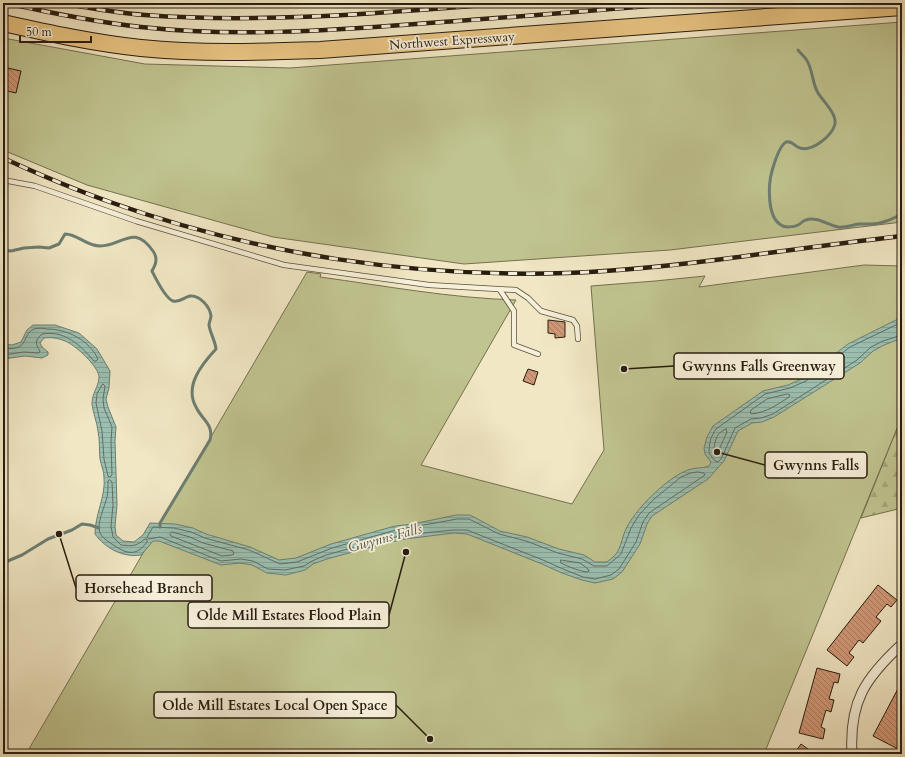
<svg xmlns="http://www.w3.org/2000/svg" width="905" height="757" font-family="Cardo,serif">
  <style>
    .forest { fill: url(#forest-firs); stroke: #747050 }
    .park { fill: #c0c490; stroke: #747050 }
    .water { fill: url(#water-rules); stroke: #6d7e71 }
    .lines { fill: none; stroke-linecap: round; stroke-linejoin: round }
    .shore { stroke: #626e60; stroke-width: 1 }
    .stream { stroke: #6d7e71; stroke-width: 3 }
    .building { fill: url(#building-back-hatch); stroke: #281c0f }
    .lane-casing { stroke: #5a4f3c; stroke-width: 6 }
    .street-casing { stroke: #5a4f3c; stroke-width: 11 }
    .highway-casing { stroke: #281c0f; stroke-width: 18 }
    .lane { stroke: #f6efd9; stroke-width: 4.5 }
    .street { stroke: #f6efd9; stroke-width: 9 }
    .highway { stroke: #e8c482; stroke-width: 16 }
    .rail-casing { stroke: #281c0f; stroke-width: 4.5 }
    .rail { stroke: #f6efd9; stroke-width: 3; stroke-dasharray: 9; stroke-linecap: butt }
    .labels { text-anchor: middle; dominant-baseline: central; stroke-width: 3.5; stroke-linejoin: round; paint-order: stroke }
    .street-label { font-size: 13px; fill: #281c0f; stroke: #f6efd9 }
    .water-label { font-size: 14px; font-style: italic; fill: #505548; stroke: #f6efd9 }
    .leader { fill: none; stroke: #281c0f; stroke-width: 1.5 }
    .callout-dot { fill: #281c0f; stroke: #f6efd9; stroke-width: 1.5 }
    .callout { fill: #f6efd9; stroke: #281c0f; stroke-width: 1.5 }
    .callout-label { font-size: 14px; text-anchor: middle; font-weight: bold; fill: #281c0f }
  </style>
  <defs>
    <pattern id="forest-firs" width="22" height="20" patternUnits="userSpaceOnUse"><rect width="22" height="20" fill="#c0c490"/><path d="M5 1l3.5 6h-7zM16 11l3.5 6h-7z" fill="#a5a87b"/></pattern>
    <pattern id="water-rules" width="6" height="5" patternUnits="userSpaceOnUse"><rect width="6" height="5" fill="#9bc0b2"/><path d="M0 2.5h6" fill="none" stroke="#86a498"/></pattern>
    <pattern id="building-back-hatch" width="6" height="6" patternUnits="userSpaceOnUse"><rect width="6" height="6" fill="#d19877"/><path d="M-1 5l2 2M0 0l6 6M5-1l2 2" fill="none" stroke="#aa7b60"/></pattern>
  </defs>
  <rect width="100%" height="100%" fill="#f1e7c4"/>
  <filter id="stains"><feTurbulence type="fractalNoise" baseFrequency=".005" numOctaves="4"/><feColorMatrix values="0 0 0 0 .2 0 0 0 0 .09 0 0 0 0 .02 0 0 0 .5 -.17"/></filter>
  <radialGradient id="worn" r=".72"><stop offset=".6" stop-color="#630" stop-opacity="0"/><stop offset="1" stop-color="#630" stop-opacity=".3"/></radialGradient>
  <path class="forest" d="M902,416V508L861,518Z"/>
  <g class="park">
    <path d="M902,22V222L670,250L464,264L273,237L87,185L3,150V38L145,64L290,68Z"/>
    <path d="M864,265L902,266V416L764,754H26L307,272L321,274L320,277C386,286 450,298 516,300L421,465L572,504L604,450L591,286L655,281L705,276L699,287Z"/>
  </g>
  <path class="water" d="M902,317V338L884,345L873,351L860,363L774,417L762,422L752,423L738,431L724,461L708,479L652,516L647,524L640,544L622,572L613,579L595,583L582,580L562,573L542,564L467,534L454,533L405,539L382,544L327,559L313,564L305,570L286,575L267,573L252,565L240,563L221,565L159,541H153L141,555C123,558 105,548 95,534C95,514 106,496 104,477C104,471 101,465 100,459C99,450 100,440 98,431C97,422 93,413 92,404C92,393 98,388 99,378C100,367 74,344 65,341C58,338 51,337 44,338L40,343L42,347L48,352V355L42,358L25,356L3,359V344L12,345L21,342L27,330L33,325H55L79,333L97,349L110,371L109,388L106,399L108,407L116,427L115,441L117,505L115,526L116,535L123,541L134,542L143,535L150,523L175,524L193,528L206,534L250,547L279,560L296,558L331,544L395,526L413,524L456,515H470L500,531L527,537L559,549L584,555L595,562H607C611,559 616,555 618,551C622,543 623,533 628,525C639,506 668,477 688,470C695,467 702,469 709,466L711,462L705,454L704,448L707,437L713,426L763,391L788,385L804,378L848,344Z"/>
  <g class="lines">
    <g class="shore">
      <path d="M902,322L850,347L806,381L790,388L765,394L716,429L711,438L709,448V453L715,461L718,462L721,459L735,428L751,419L761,418L773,414L857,360L871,347L883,341L902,335"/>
      <path d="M3,348C30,352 21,335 34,329C38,328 43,328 47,329C67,329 89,340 98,359L96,361H94C80,345 65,330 42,334C35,340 35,344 40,351L39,353L24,352L3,355"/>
      <path d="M103,384L105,386L103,399L104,408L112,427L111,441L112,475L110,477L108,476L104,459L102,431L96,403L97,394Z"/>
      <path d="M788,394L790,395L789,397C777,405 767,412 752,414L750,413L751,410L767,399Z"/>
      <path d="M726,429L727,432L718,452L716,453L714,448C715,440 717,432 726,429Z"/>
      <path d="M698,472L704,473L705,475L649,513L643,522L636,542L619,569L611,575L595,579L583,577L563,569L543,560L467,530H453L405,535L381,540L326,555L312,561L304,566L285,570L268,569L253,561L241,559L221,561L160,537L149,539L147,537L153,527L174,528L191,532L205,538L249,550L280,564L297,562L332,548L396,530L457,519H469L499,534L526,541L558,553L582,559L594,566H607L621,554L631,528L639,515L653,500L681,477L691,473Z"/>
      <path d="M110,480L112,482L113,505L111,526L113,537L121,545C133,546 135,547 145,539H147V542C141,550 135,555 124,551C118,548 102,539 100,533C96,524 105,506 107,497C108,492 108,486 108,481Z"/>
      <path d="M172,532L190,537L203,543L233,551L234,554L232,555L222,556L171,536L170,534Z"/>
      <path d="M561,560L580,563L588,569L589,571L587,572C579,571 569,567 561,563Z"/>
    </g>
    <g class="stream">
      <path d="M798,50C800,53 804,56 806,59C813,69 812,83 818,93C823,101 837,114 835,124C832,136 812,152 800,148C795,147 792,140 786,142C779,146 774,164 772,171C768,185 767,217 781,225C785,228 794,227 798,225C801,224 803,220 806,220C816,216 828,225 838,227C844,228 852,225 859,224C863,224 867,224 871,224C882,224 892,219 902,214"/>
      <path d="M3,250L11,251L24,248L39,247L49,248L59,244L65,234C78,234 86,246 100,246C123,246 133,223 153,251C158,258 156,264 152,271C156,279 165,298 173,301C180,303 184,297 190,296C200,295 210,307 211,316C211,319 209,322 209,325C210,333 215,340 216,349C202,364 184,386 196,407C202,420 214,424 210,440L160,523V527"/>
      <path d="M3,563L22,555L48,539L72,530L82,524L90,525L99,528"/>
    </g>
  </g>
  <g class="building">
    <path d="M3,67L21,71L16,93L3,90Z"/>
    <path d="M548,320L565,322V337L555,338V334L548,333Z"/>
    <path d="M528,369L538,372L534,385L523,381Z"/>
    <path d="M878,585L897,600L891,607L887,604L876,617L881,621L863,643L859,640L849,653L854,657L847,666L827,650Z"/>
    <path d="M817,668L840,674L838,683L834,682L829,699L834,700L831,712L826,710L821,727L825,729L823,739L799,733Z"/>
    <path d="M902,681V741L898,749L873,736Z"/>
    <path d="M801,744L815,754H794Z"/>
  </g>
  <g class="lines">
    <defs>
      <g id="lane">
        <path d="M3,180L35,186L136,221L284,265L429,285L516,290L528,298L541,311L573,320L577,326L578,339"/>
        <path d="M500,290L514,311V345L538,354"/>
      </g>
      <path id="street" d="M852,754C849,702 865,678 902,644"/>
      <path id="highway" d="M3,23C48,33 94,43 141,48C200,54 260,52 320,50L902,7"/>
    </defs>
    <use href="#lane" class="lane-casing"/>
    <use href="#street" class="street-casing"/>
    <use href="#highway" class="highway-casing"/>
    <use href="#lane" class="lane"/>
    <use href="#street" class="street"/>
    <use href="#highway" class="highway"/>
    <defs>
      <g id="rail">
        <path d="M6,3C51,13 95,22 141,27C232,37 324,31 416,24C506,18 596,10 686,3"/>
        <path d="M61,3C89,8 117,13 145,15C267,24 389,12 510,3"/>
        <path d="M3,158C38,174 73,189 110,202C256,254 412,278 567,273C627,271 687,264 746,256C798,249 850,242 902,236"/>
      </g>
    </defs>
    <use href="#rail" class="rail-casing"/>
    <use href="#rail" class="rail"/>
  </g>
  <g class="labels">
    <g class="street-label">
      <text transform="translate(452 41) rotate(-4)">Northwest Expressway</text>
    </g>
    <g class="water-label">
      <text transform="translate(385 538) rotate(-15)">Gwynns Falls</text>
    </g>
  </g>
  <path class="leader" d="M624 369L674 366M717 452L765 465M59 534L76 588M406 552L389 615M430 739L396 705"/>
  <g class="callout-dot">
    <circle cx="624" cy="369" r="4"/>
    <circle cx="717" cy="452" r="4"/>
    <circle cx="59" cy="534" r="4"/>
    <circle cx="406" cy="552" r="4"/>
    <circle cx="430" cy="739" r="4"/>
  </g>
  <g class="callout">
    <rect x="674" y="353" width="170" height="26" rx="4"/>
    <rect x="765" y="452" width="102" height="26" rx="4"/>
    <rect x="76" y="575" width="136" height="26" rx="4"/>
    <rect x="188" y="602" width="201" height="26" rx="4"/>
    <rect x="154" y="692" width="242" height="26" rx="4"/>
  </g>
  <g class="callout-label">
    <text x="759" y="371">Gwynns Falls Greenway</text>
    <text x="816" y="470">Gwynns Falls</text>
    <text x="144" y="593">Horsehead Branch</text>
    <text x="289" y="620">Olde Mill Estates Flood Plain</text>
    <text x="275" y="710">Olde Mill Estates Local Open Space</text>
  </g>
  <rect width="905" height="757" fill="none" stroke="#f1e7c4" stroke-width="16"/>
  <rect x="4" y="4" width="897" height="749" fill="none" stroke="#281c0f" stroke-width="2"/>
  <rect x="8" y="8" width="889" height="741" fill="none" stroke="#281c0f"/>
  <path d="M20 36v6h71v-6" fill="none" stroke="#281c0f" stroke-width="2"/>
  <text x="26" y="36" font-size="12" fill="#281c0f" stroke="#f6efd9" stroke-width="3" paint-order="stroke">50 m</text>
  <rect width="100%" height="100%" filter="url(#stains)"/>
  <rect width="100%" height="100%" fill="url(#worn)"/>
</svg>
